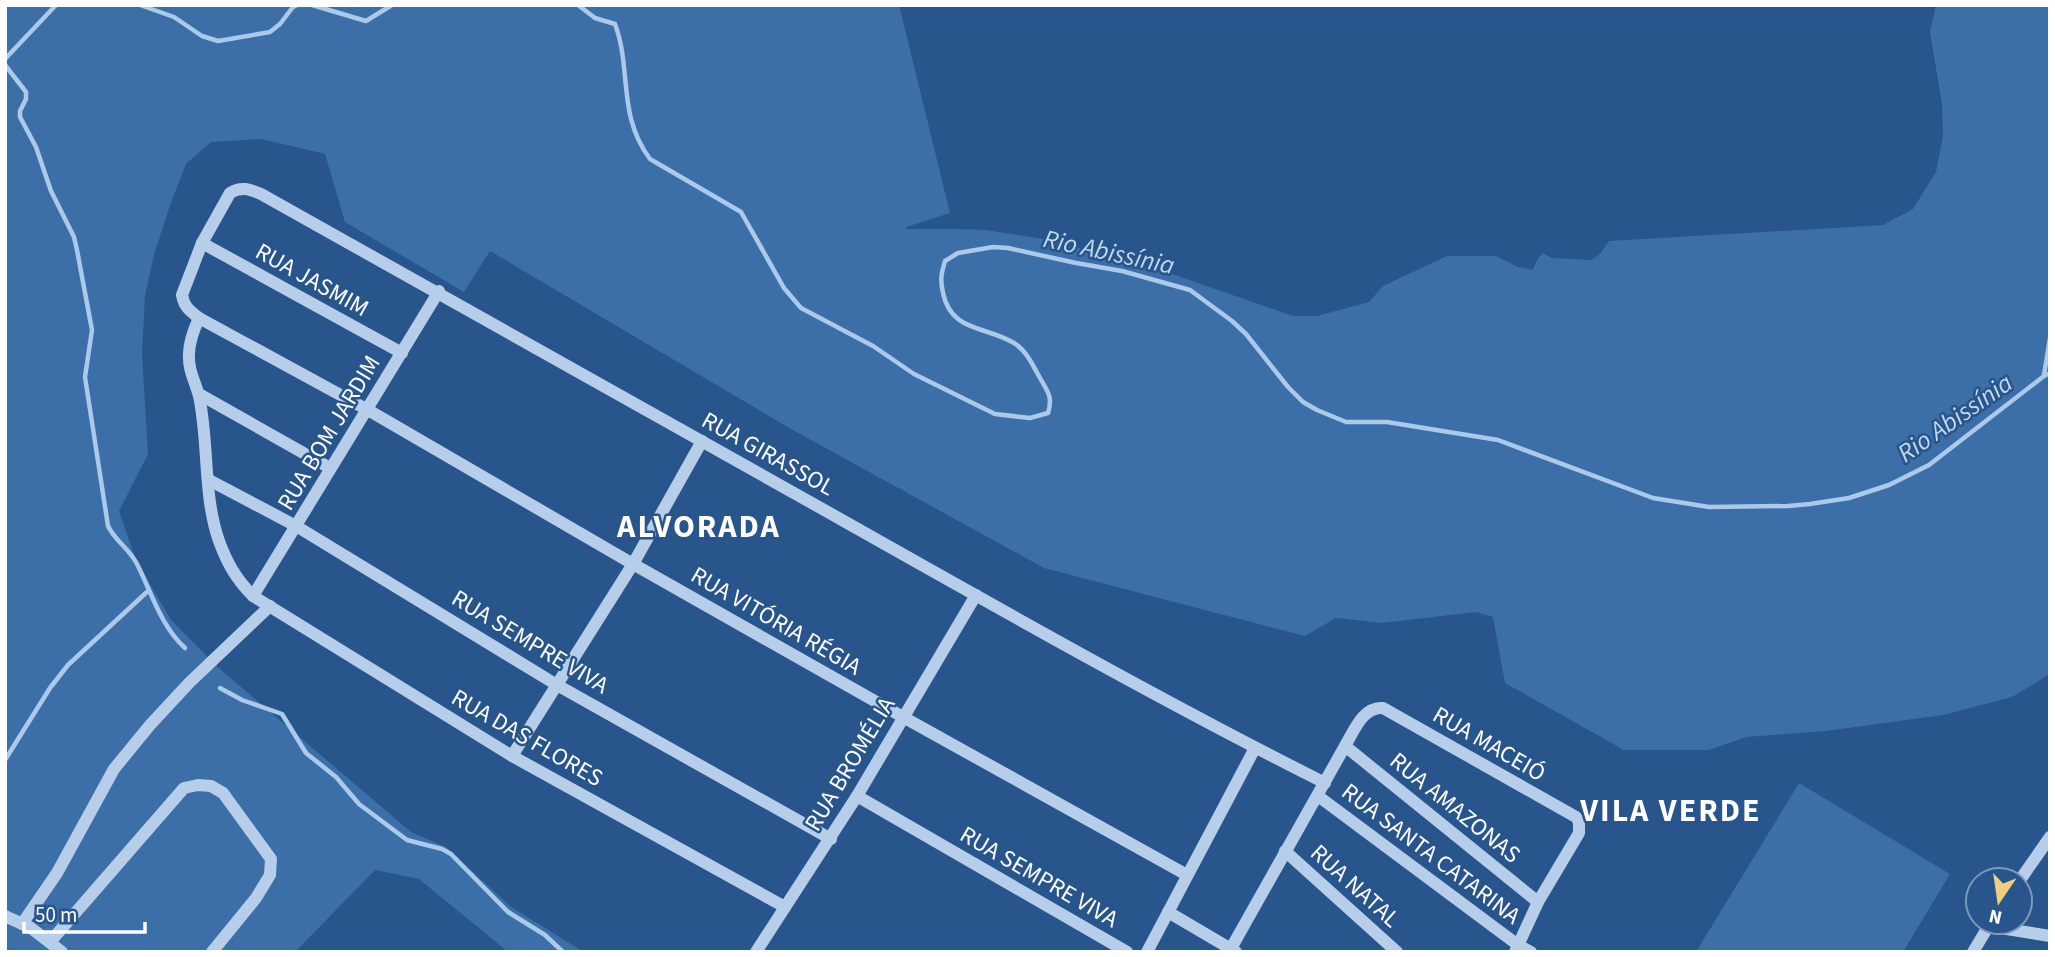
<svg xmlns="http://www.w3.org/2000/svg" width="2055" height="957" font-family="'Source Sans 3',sans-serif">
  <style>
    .green { fill: #3c6fa8 }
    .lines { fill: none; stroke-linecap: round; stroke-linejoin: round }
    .stream { stroke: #abc9ea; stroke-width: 4.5 }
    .minor { stroke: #b6ceea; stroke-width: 12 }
    .labels { text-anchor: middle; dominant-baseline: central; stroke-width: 5; stroke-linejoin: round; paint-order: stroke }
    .street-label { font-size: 24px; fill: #fff; stroke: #27558c }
    .water-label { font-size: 26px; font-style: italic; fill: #c2d8f1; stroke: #27558c }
    .district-label { font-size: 32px; font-weight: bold; letter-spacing: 2px; fill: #fff; stroke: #27558c }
  </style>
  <rect width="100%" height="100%" fill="#27558c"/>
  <g class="green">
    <path d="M5,5H899L950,213L906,227L907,229H958L986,230L1044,239L1097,253L1114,254L1113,256L1172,274L1293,316H1317L1369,302L1383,286L1447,256H1496L1518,267L1533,270L1536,262L1542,253L1552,258L1591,260L1600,254L1609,241L1883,225L1913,209L1936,172L1943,136L1942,104L1930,32L1936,5H2050V674L2012,697L1943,715L1826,731L1746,737L1709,750H1624L1505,683L1493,617L1476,612L1382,623L1336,618L1305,636L1044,568L791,429L490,251L464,292L345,222L325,154L261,139L211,142L186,164L170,205L154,255L145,295L142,354L148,454L119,511L136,560L171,620L221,670L411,832L446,847L511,907L584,952H508L419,879L375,870L295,952H5Z"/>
    <path d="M1799,783L1950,874L1903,952H1696Z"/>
  </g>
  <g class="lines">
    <g class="stream">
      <path d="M140,5L174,17L202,36L218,41L270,32L280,24L293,7L297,5"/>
      <path d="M312,5L366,21L392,5"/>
      <path d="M578,5L595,18L615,24C632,70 617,115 650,159L741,212L784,288L801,308L873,346L914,374L995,414L1030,418L1048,413C1053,397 1048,392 1040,378C1033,366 1027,351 1014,343C986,326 951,332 943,293C940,279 941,275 945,261L958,253L993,247L1008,248L1076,263L1122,271L1190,290L1232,321L1246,334L1288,387L1303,402L1317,410L1346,422H1387L1498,440L1653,498L1709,507L1788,506L1810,504L1849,498L1889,485L1929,465L2044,376L2050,373"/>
      <path d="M5,59L56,5"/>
      <path d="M5,65L26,92V99L20,111V117L36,147L51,191L74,237L77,250L92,330L85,377L108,526C115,541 131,550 138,566C152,594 161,626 185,648"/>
      <path d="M2044,375L2050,338"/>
      <path d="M220,688L242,700L282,714L306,753L336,777L359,804L407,840L442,849L451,854L508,912L545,935L563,952"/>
      <path d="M5,760L50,688L68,665L148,591"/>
    </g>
    <g class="minor">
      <path d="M202,243L402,353"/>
      <path d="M199,318C194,329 189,342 189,354C188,370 195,381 199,396C209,443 203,496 219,541C227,563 236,579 253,596L512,756L785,907"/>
      <path d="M199,394L330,468"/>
      <path d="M209,480L296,526L557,685L831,839"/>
      <path d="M253,596L439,291"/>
      <path d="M1345,746L1538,902"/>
      <path d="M512,756L633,564L702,441"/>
      <path d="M857,796L1127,952"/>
      <path d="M1318,796L1518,945L1531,952"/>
      <path d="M1285,851L1397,952"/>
      <path d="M1187,875L903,717L633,564L368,410L199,318C190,311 184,307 182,295L202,243L230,193C241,186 249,189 261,194C450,298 638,404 826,511C991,604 1156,698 1325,783"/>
      <path d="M2020,880L2050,837"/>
      <path d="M1168,912L1236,952"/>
      <path d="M5,916L31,928L62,952"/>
      <path d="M22,924L57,873L114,769L150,725L189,683L270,606"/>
      <path d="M1988,926L2050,936"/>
      <path d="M50,942L184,788L198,785L211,786L223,793L271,859L270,875L256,898L212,952"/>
      <path d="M756,952L857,796L976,595"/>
      <path d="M1147,952L1255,748"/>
      <path d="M1229,952L1345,746C1354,731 1363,706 1383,708L1576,817L1579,822V833L1538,902L1515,952"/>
      <path d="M1973,952L1991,922"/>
    </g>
  </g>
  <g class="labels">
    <g class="street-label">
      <text transform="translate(312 280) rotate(29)">RUA JASMIM</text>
      <text transform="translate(329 433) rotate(-59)">RUA BOM JARDIM</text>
      <text transform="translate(768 454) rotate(29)">RUA GIRASSOL</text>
      <text transform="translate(776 621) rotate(30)">RUA VITÓRIA RÉGIA</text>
      <text transform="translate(530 642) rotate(31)">RUA SEMPRE VIVA</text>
      <text transform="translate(527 738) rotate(30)">RUA DAS FLORES</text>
      <text transform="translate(1489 744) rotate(30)">RUA MACEIÓ</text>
      <text transform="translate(850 764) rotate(-59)">RUA BROMÉLIA</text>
      <text transform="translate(1455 808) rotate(39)">RUA AMAZONAS</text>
      <text transform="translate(1431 854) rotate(37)">RUA SANTA CATARINA</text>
      <text transform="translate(1039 877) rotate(30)">RUA SEMPRE VIVA</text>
      <text transform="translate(1355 886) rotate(42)">RUA NATAL</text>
    </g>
    <g class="water-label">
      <text transform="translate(1109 252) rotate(12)">Rio Abissínia</text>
      <text transform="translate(1955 418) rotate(-35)">Rio Abissínia</text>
    </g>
    <g class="district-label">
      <text x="699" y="527">ALVORADA</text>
      <text x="1671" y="811">VILA VERDE</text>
    </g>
  </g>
  <rect width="2055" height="957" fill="none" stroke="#ffffff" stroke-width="14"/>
  <g transform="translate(1999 901) rotate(193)"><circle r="33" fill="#27558c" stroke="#7d99ba" stroke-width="2"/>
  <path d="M0-5L12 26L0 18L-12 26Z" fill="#f2ce7c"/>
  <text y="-10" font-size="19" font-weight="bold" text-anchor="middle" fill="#ffffff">N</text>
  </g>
  <path d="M24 922v10h121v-10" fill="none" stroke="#ffffff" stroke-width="3.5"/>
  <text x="35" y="922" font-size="21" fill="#ffffff" stroke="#27558c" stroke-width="5" paint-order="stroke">50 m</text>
</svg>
